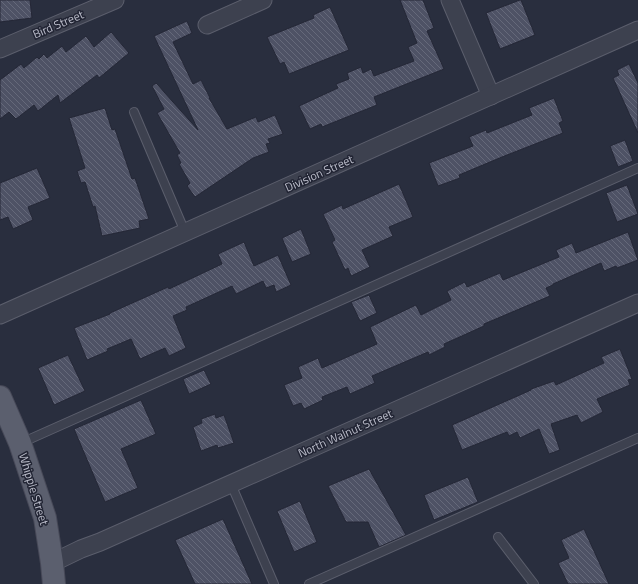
<svg xmlns="http://www.w3.org/2000/svg" width="638" height="584" font-family="'Titillium Web',sans-serif">
  <style>
    .building { fill: url(#building-back-hatch); stroke: #242736 }
    .lines { fill: none; stroke-linecap: round; stroke-linejoin: round }
    .lane-casing { stroke: #5b5e6c; stroke-width: 10 }
    .street-casing { stroke: #5b5e6c; stroke-width: 19 }
    .primary-casing { stroke: #474958; stroke-width: 24 }
    .lane { stroke: #3d414f; stroke-width: 8 }
    .street { stroke: #3d414f; stroke-width: 17 }
    .primary { stroke: #5b5f6e; stroke-width: 22 }
    .labels { text-anchor: middle; dominant-baseline: central; stroke-width: 3; stroke-linejoin: round; paint-order: stroke }
    .street-label { font-size: 12px; fill: #babcc9; stroke: #222534 }
  </style>
  <defs>
    <pattern id="building-back-hatch" width="6" height="6" patternUnits="userSpaceOnUse"><rect width="6" height="6" fill="#4e5265"/><path d="M-1 5l2 2M0 0l6 6M5-1l2 2" fill="none" stroke="#65697a"/></pattern>
  </defs>
  <rect width="100%" height="100%" fill="#292e3e"/>
  <g class="building">
    <path d="M0,0H30L32,18L0,22Z"/>
    <path d="M400,0H423L434,28L427,31L444,69L374,97L377,105L322,127L321,124L310,129L299,106L338,88L336,84L349,79L347,73L361,67L363,73L371,69L374,76L414,61L408,47L417,43Z"/>
    <path d="M520,0H521L535,35L500,49L486,13Z"/>
    <path d="M330,7L349,50L289,74L284,62L280,64L267,37L314,18L313,15Z"/>
    <path d="M187,21L192,33L173,42L193,84L201,80L210,98H209L227,129L256,117L258,122L275,115L283,134L268,139L270,143L266,144L269,152L253,158L195,197L187,186L190,183L179,164L181,163L177,155L180,153L157,113L164,109L152,86L156,83L198,130L154,36Z"/>
    <path d="M111,32L129,53L99,78L97,75L60,103L58,95L38,111L34,105L16,119L9,112L0,119V80L21,64L24,68L37,57L39,59L44,54L47,58L62,46L66,52L86,36L94,47Z"/>
    <path d="M629,64L638,83V133L613,78L619,75L617,70Z"/>
    <path d="M554,98L563,121L559,123L563,133L502,157L459,175L460,178L438,186L429,163L473,146L469,137L486,130L487,133L532,115L529,108Z"/>
    <path d="M105,108L112,130L115,129L132,179L135,178L149,219L139,221L140,228L102,236L95,206L93,207L85,182L81,183L77,171L85,168L69,118Z"/>
    <path d="M625,140L633,161L618,167L610,146Z"/>
    <path d="M37,168L50,198L28,207L33,220L13,229L8,217L0,220V183Z"/>
    <path d="M399,184L413,217L389,227L393,236L362,250L370,267L351,276L348,268L345,270L332,242L335,240L323,214L342,205L343,209Z"/>
    <path d="M627,185L638,214L617,222L606,193Z"/>
    <path d="M301,229L311,254L292,262L282,238Z"/>
    <path d="M628,232L638,260L617,268L616,266L604,271L601,263L553,284V285L546,288L550,296L484,324V326L444,344L445,347L429,355L428,352L372,376L375,383L350,394L347,387L322,397L323,400L304,409L301,403L293,406L284,385L302,378L298,367L318,358L322,368L377,344L370,327L416,305L421,315L451,300L447,291L465,282L467,287L500,273L503,280L559,257L556,250L572,243L576,253Z"/>
    <path d="M244,242L254,266L278,255L291,285L276,292L274,285L266,288L263,281L236,294L232,286L186,307L187,310L173,316L186,348L169,356L165,348L140,359L131,339L107,349L108,351L87,360L74,328L110,314V313L168,287L169,289L222,264L218,254Z"/>
    <path d="M369,295L377,313L360,321L351,302Z"/>
    <path d="M620,349L632,379L628,380L630,385L597,399L603,412L581,423L577,415L551,424L560,450L549,454L539,429L520,438L517,432L509,436L507,432L462,450L452,425L531,390V389L554,381L556,385L604,363L601,357Z"/>
    <path d="M68,355L85,391L54,405L38,368Z"/>
    <path d="M204,370L211,384L189,394L183,379Z"/>
    <path d="M141,400L156,434L121,449L138,488L105,502L74,429Z"/>
    <path d="M215,414L216,418L224,415L234,443L218,448L217,445L201,451L193,427L202,423L201,419Z"/>
    <path d="M369,469L406,535L379,547L368,522H346L328,486Z"/>
    <path d="M468,477L478,502L434,520L424,495Z"/>
    <path d="M300,501L317,542L294,552L277,511Z"/>
    <path d="M223,519L252,584H195L175,540Z"/>
    <path d="M584,529L609,584H568L558,563L569,558L561,540Z"/>
  </g>
  <g class="lines">
    <defs>
      <g id="lane">
        <path d="M134,112L185,232"/>
        <path d="M21,443L638,168"/>
        <path d="M231,484L274,584"/>
        <path d="M498,537L534,584"/>
        <path d="M309,584L638,438"/>
      </g>
      <g id="street">
        <path d="M450,0L491,96"/>
        <path d="M207,25L263,0"/>
        <path d="M0,49L115,0"/>
        <path d="M0,315L638,30"/>
        <path d="M52,563L81,549L100,542L638,303"/>
      </g>
      <path id="primary" d="M0,397L20,443L45,518L52,563L54,584"/>
    </defs>
    <use href="#lane" class="lane-casing"/>
    <use href="#street" class="street-casing"/>
    <use href="#primary" class="primary-casing"/>
    <use href="#lane" class="lane"/>
    <use href="#street" class="street"/>
    <use href="#primary" class="primary"/>
  </g>
  <g class="labels">
    <g class="street-label">
      <text transform="translate(58 24) rotate(-23)">Bird Street</text>
      <text transform="translate(319 173) rotate(-24)">Division Street</text>
      <text transform="translate(345 433) rotate(-24)">North Walnut Street</text>
      <text transform="translate(34 489) rotate(73)">Whipple Street</text>
    </g>
  </g>
</svg>
